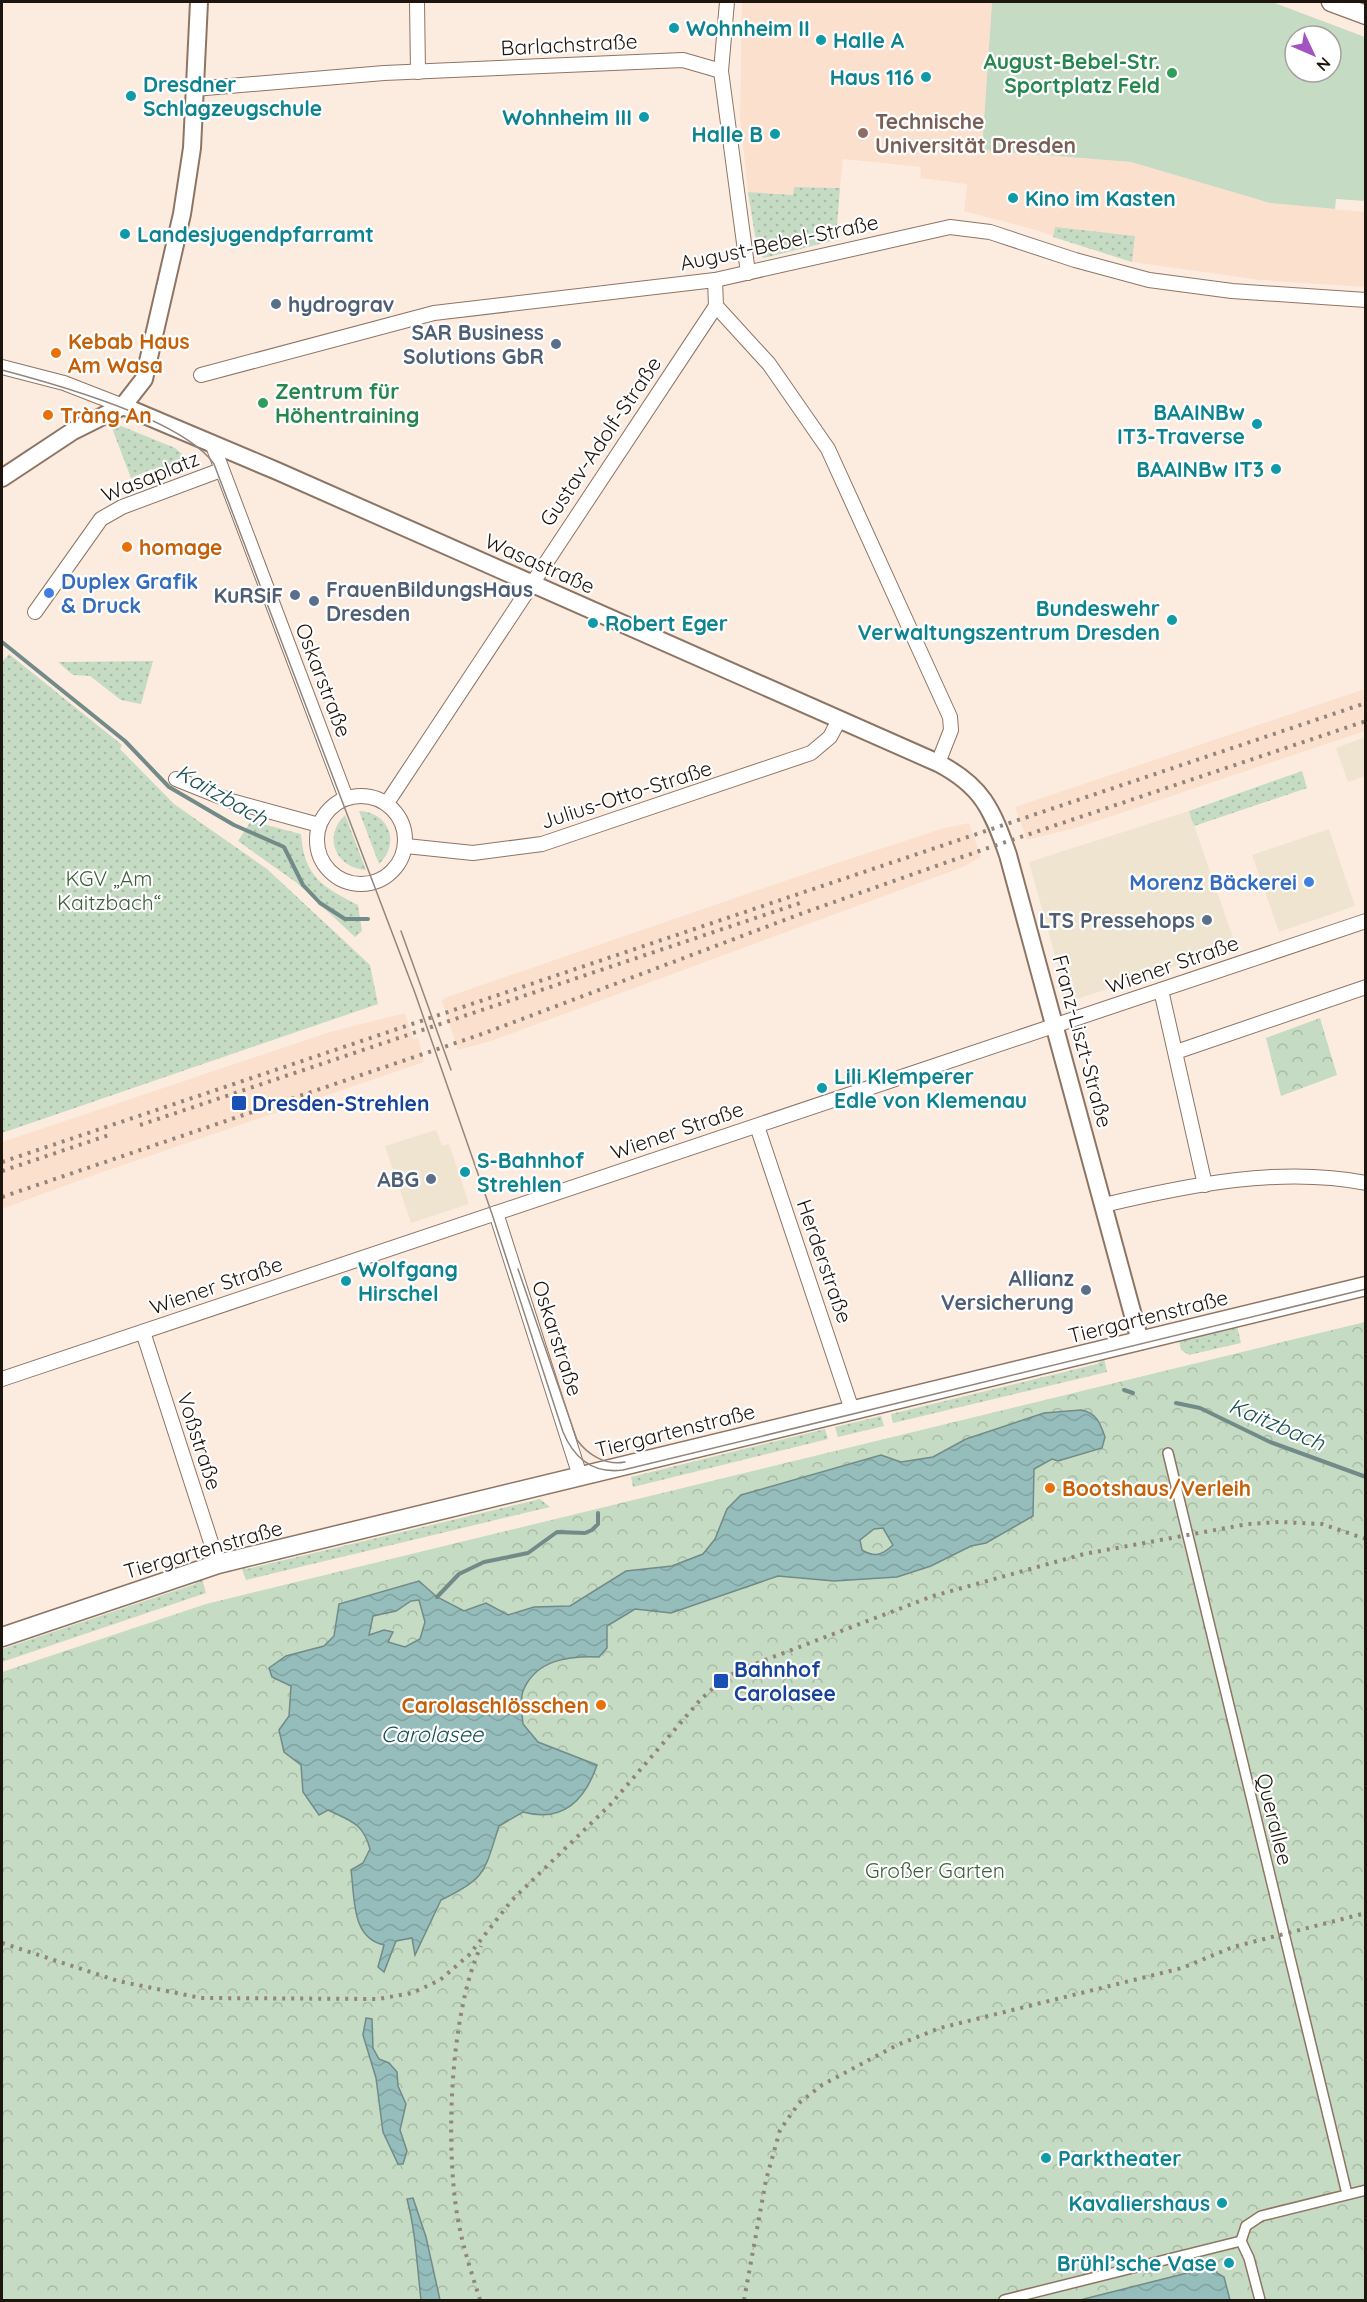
<svg xmlns="http://www.w3.org/2000/svg" width="1367" height="2302" font-family="Quicksand,sans-serif">
  <style>
    .commercial { fill: #efe4cf }
    .built { fill: #fce0ce }
    .grass { fill: url(#grass-dots) }
    .park { fill: url(#park-crowns) }
    .pitch { fill: #c5dbc3; fill-rule: evenodd }
    .water { fill: url(#water-waves); stroke: #728b88; stroke-width: 1.5; fill-rule: evenodd }
    .lines { fill: none; stroke-linecap: round; stroke-linejoin: round }
    .stream { stroke: #728b88; stroke-width: 4 }
    .pedestrian-casing { stroke: #8d7564; stroke-width: 12 }
    .minor-casing { stroke: #8d7564; stroke-width: 16 }
    .tertiary-casing { stroke: #8d7564; stroke-width: 20 }
    .secondary-casing { stroke: #8d7564; stroke-width: 21 }
    .pedestrian { stroke: #fff; stroke-width: 9 }
    .minor { stroke: #fff; stroke-width: 14 }
    .tertiary { stroke: #fff; stroke-width: 16 }
    .secondary { stroke: #fff; stroke-width: 18 }
    .tram { stroke: #92857c; stroke-width: 1.5 }
    .rail { stroke: #92857c; stroke-width: 4; stroke-dasharray: 3 6; stroke-linecap: butt }
    .culture-dot { fill: #0f9aa8; stroke: #fff; stroke-width: 2 }
    .leisure-dot { fill: #2e9e5b; stroke: #fff; stroke-width: 2 }
    .education-dot { fill: #8d6e63; stroke: #fff; stroke-width: 2 }
    .service-dot { fill: #5c6f8a; stroke: #fff; stroke-width: 2 }
    .food-dot { fill: #e8710a; stroke: #fff; stroke-width: 2 }
    .shop-dot { fill: #3f7fe0; stroke: #fff; stroke-width: 2 }
    .transit-dot { fill: #1a4fb4; stroke: #fff; stroke-width: 2 }
    .labels { text-anchor: middle; dominant-baseline: central; stroke-width: 4.5; stroke-linejoin: round; paint-order: stroke }
    .culture-label { font-size: 21px; font-weight: bold; fill: #0d838f; stroke: #fff; text-anchor: start }
    .street-label { font-size: 21px; fill: #1f150f; stroke: #fff }
    .leisure-label { font-size: 21px; font-weight: bold; fill: #27864d; stroke: #fff; text-anchor: end }
    .education-label { font-size: 21px; font-weight: bold; fill: #785e54; stroke: #fff; text-anchor: start }
    .service-label { font-size: 21px; font-weight: bold; fill: #4e5e75; stroke: #fff; text-anchor: end }
    .food-label { font-size: 21px; font-weight: bold; fill: #c56008; stroke: #fff; text-anchor: start }
    .shop-label { font-size: 21px; font-weight: bold; fill: #366cbe; stroke: #fff; text-anchor: start }
    .park-label { font-size: 21px; fill: #3c603a; stroke: #fff }
    .transit-label { font-size: 21px; font-weight: bold; fill: #164399; stroke: #fff; text-anchor: start }
    .water-label { font-size: 22px; font-style: italic; fill: #185151; stroke: #fff }
  </style>
  <defs>
    <pattern id="grass-dots" width="8" height="8" patternUnits="userSpaceOnUse" patternTransform="scale(1.5)"><rect width="8" height="8" fill="#c5dbc3"/><path d="M2 2h.1M6 6h.1" fill="none" stroke="#a9bba6" stroke-width="1.8" stroke-linecap="round"/></pattern>
    <pattern id="park-crowns" width="20" height="18" patternUnits="userSpaceOnUse" patternTransform="scale(1.5)"><rect width="20" height="18" fill="#c5dbc3"/><path d="M2 6a3 3 0 1 1 6 0M12 15a3 3 0 1 1 6 0" fill="none" stroke="#a9bba6"/></pattern>
    <pattern id="water-waves" width="16" height="10" patternUnits="userSpaceOnUse" patternTransform="scale(1.5)"><rect width="16" height="10" fill="#95bdbc"/><path d="M0 5q4-4 8 0t8 0" fill="none" stroke="#80a2a0"/></pattern>
  </defs>
  <rect width="100%" height="100%" fill="#fcece0"/>
  <g class="commercial">
    <path d="M1365,737V776L1348,782L1336,748Z"/>
    <path d="M1189,811L1236,946L1068,1002L1029,862Z"/>
    <path d="M1329,829L1355,906L1279,932L1252,855Z"/>
    <path d="M436,1130L442,1146L449,1144L469,1204L411,1223L385,1146Z"/>
  </g>
  <g class="built">
    <path d="M742,2H992L982,150L1131,162L1270,203L1365,212V287L1260,280L1132,262L1032,229L964,211L967,184L920,178L921,167L843,159L840,188L795,187L793,195L748,192L740,116Z"/>
    <path d="M1365,689V731L1079,827L1027,840L1015,807Z"/>
    <path d="M969,823L981,857L963,867L491,1041L458,1050L442,1001L444,998L840,862L944,828Z"/>
    <path d="M405,1013L413,1039L418,1038L424,1062L97,1174L2,1209V1142L330,1032Z"/>
  </g>
  <g class="grass">
    <path d="M794,187L840,188L836,240L764,258L758,254L748,192L793,195Z"/>
    <path d="M1055,227L1135,236L1132,262L1053,237Z"/>
    <path d="M121,426L175,448L189,460L154,474L152,469L131,478L112,428Z"/>
    <path d="M9,654L122,745L120,749L174,804L267,869L370,965L378,1004L2,1133V662Z"/>
    <path d="M153,661L141,704L121,700L90,676L73,675L58,662Z"/>
    <path d="M1302,771L1307,788L1194,826L1189,811Z"/>
    <path d="M359,811C389,812 401,843 379,864Z"/>
    <path d="M345,815L366,870C336,868 322,837 345,815Z"/>
    <path d="M251,821L301,834C304,876 322,887 358,905L362,931L355,937L297,883L238,841Z"/>
    <path d="M1237,1326L1241,1343L1189,1355L1181,1350L1179,1340Z"/>
    <path d="M1104,1358L1107,1372L893,1423L891,1414L1097,1364Z"/>
    <path d="M881,1416L884,1426L838,1437L835,1427Z"/>
    <path d="M825,1429L828,1439L633,1487L631,1477Z"/>
    <path d="M540,1499L550,1507L246,1580L241,1566L247,1569Z"/>
    <path d="M198,1578H202L206,1593L2,1662V1649L195,1584Z"/>
  </g>
  <g class="park">
    <path d="M1320,1018L1337,1075L1281,1096L1266,1038Z"/>
    <path d="M1365,1322V2300H2V1672L206,1604Z"/>
  </g>
  <path class="pitch" d="M992,2H1272L1365,37V201L1336,199L1335,209L1270,203L1131,162L982,150ZM1295,36H1331V72H1295Z"/>
  <g class="water">
    <path d="M1081,1410C1097,1413 1100,1423 1105,1437L1102,1448L1058,1461L1052,1459L1034,1469L1033,1516L986,1543L971,1546L931,1566L897,1577L834,1581L778,1576L671,1613L635,1609L607,1626V1648L599,1657C569,1656 536,1659 523,1691C520,1700 522,1715 523,1724L538,1742L597,1765C585,1800 563,1823 523,1812L499,1826C484,1872 487,1878 441,1900L415,1955L412,1938L396,1941L384,1972L378,1967L384,1945C351,1938 355,1898 351,1870L363,1863L370,1849C363,1823 351,1821 328,1810L319,1815L303,1792L301,1765L284,1752L279,1730L289,1716L291,1686L272,1677L269,1668L286,1656L324,1646L334,1636L339,1604L419,1581L437,1597L464,1611L486,1603L508,1615L534,1607L570,1606L626,1571L672,1566L703,1554L715,1539L727,1509L741,1495L881,1455L901,1462L933,1457L966,1439L1044,1413ZM883,1528L893,1545C882,1555 875,1558 862,1550L860,1540L874,1529ZM419,1600L425,1622L420,1639L405,1647L388,1642L393,1632L384,1630L369,1635L373,1616L396,1611L411,1601Z"/>
    <path d="M366,2018L372,2019L373,2048L379,2059L389,2063L397,2072L398,2086L406,2104L400,2130L407,2151L403,2164H398L383,2132L376,2078L363,2035Z"/>
    <path d="M413,2198L426,2237L440,2300H421C417,2266 416,2233 407,2199Z"/>
    <path d="M1215,2266L1217,2273L1224,2277L1230,2300H1080Z"/>
  </g>
  <g class="lines">
    <g class="stream">
      <path d="M2,642L125,741L169,787L234,825L284,847L303,885L320,903L345,919H368"/>
      <path d="M1124,1390L1133,1393"/>
      <path d="M1176,1403L1200,1408L1270,1442L1366,1477"/>
      <path d="M437,1597L459,1574L484,1562L528,1553L557,1532L585,1533L592,1530L598,1524V1513"/>
    </g>
    <defs>
      <g id="pedestrian">
        <path d="M1168,1453L1347,2194"/>
        <path d="M1004,2300L1241,2241"/>
        <path d="M1260,2300L1249,2258L1241,2241L1246,2226L1261,2216L1366,2190"/>
      </g>
      <g id="minor">
        <path d="M417,2L418,72"/>
        <path d="M727,2L721,71L748,273"/>
        <path d="M194,89L384,73L683,60L721,71"/>
        <path d="M716,306L769,364L828,449L950,717L951,730L938,763"/>
        <path d="M2,367L64,383L123,406"/>
        <path d="M201,375L434,313L715,280L950,227L990,232L1075,260L1149,280L1232,291L1366,300"/>
        <path d="M212,443L346,798"/>
        <path d="M35,612L101,519L122,507L221,470"/>
        <path d="M176,779L231,801L319,825"/>
        <circle cx="361" cy="840" r="44"/>
        <path d="M387,803L716,306L715,280"/>
        <path d="M406,846L473,853L542,844L811,753L830,737L839,720"/>
        <path d="M1161,990L1205,1185"/>
        <path d="M1176,1052L1366,987"/>
        <path d="M757,1126L852,1410"/>
        <path d="M1104,1205C1188,1185 1281,1166 1366,1183"/>
        <path d="M496,1213L580,1476"/>
        <path d="M143,1332L218,1564"/>
        <path d="M2,1379L1366,921"/>
      </g>
      <g id="tertiary">
        <path d="M123,406L277,471L938,763C982,786 992,809 1008,855L1140,1341"/>
        <path d="M2,478L73,431L123,406L144,379L182,214L192,148L199,2"/>
      </g>
      <g id="secondary">
        <path d="M1331,2L1366,15"/>
        <path d="M2,1637L218,1564L1366,1286"/>
      </g>
    </defs>
    <use href="#pedestrian" class="pedestrian-casing"/>
    <use href="#minor" class="minor-casing"/>
    <use href="#tertiary" class="tertiary-casing"/>
    <use href="#secondary" class="secondary-casing"/>
    <use href="#pedestrian" class="pedestrian"/>
    <use href="#minor" class="minor"/>
    <use href="#tertiary" class="tertiary"/>
    <use href="#secondary" class="secondary"/>
    <g class="tram">
      <path d="M2,370C55,384 183,419 214,464L415,993L492,1214L563,1432C574,1458 593,1474 623,1470L1366,1289"/>
      <path d="M401,931L451,1070"/>
      <path d="M518,1269L577,1440C588,1455 606,1466 625,1462"/>
    </g>
    <g class="rail">
      <path d="M140,1125L800,903"/>
      <path d="M2,1162L1366,703"/>
      <path d="M2,1171L112,1134"/>
      <path d="M2,1197L485,1033L803,913L979,851L1366,721"/>
      <path d="M2,1943L118,1981L201,1998L378,1999L412,1993L440,1980L469,1955L512,1900L610,1805L701,1699L721,1681L739,1670L933,1596L1084,1554L1248,1524L1280,1522L1322,1524L1366,1539"/>
      <path d="M480,2300C473,2277 465,2254 460,2230C444,2157 449,2014 481,1946"/>
      <path d="M744,2300L766,2180L780,2130L799,2103L822,2085L897,2045L940,2028L1182,1968L1233,1947L1366,1913"/>
    </g>
  </g>
  <g class="culture-dot">
    <circle cx="674" cy="28" r="6"/>
    <circle cx="821" cy="40" r="6"/>
    <circle cx="926" cy="77" r="6"/>
    <circle cx="131" cy="96" r="6"/>
    <circle cx="644" cy="117" r="6"/>
    <circle cx="775" cy="134" r="6"/>
    <circle cx="1013" cy="198" r="6"/>
    <circle cx="125" cy="234" r="6"/>
    <circle cx="1257" cy="424" r="6"/>
    <circle cx="1276" cy="469" r="6"/>
    <circle cx="1172" cy="620" r="6"/>
    <circle cx="593" cy="623" r="6"/>
    <circle cx="822" cy="1088" r="6"/>
    <circle cx="465" cy="1172" r="6"/>
    <circle cx="346" cy="1281" r="6"/>
    <circle cx="1046" cy="2158" r="6"/>
    <circle cx="1222" cy="2203" r="6"/>
    <circle cx="1229" cy="2263" r="6"/>
  </g>
  <g class="leisure-dot">
    <circle cx="1172" cy="73" r="6"/>
    <circle cx="263" cy="403" r="6"/>
  </g>
  <circle class="education-dot" cx="863" cy="133" r="6"/>
  <g class="service-dot">
    <circle cx="276" cy="304" r="6"/>
    <circle cx="556" cy="344" r="6"/>
    <circle cx="295" cy="595" r="6"/>
    <circle cx="314" cy="601" r="6"/>
    <circle cx="1207" cy="920" r="6"/>
    <circle cx="431" cy="1179" r="6"/>
    <circle cx="1086" cy="1290" r="6"/>
  </g>
  <g class="food-dot">
    <circle cx="56" cy="353" r="6"/>
    <circle cx="48" cy="415" r="6"/>
    <circle cx="127" cy="547" r="6"/>
    <circle cx="1050" cy="1488" r="6"/>
    <circle cx="601" cy="1705" r="6"/>
  </g>
  <g class="shop-dot">
    <circle cx="49" cy="593" r="6"/>
    <circle cx="1309" cy="882" r="6"/>
  </g>
  <g class="transit-dot">
    <rect x="231" y="1095" width="16" height="16" rx="3"/>
    <rect x="713" y="1673" width="16" height="16" rx="3"/>
  </g>
  <g class="labels">
    <g class="culture-label">
      <text x="686" y="28">Wohnheim II</text>
      <text x="833" y="40">Halle A</text>
      <text x="914" y="77" text-anchor="end">Haus 116</text>
      <text x="143" y="84">Dresdner<tspan x="143" dy="24">Schlagzeugschule</tspan></text>
      <text x="632" y="117" text-anchor="end">Wohnheim III</text>
      <text x="763" y="134" text-anchor="end">Halle B</text>
      <text x="1025" y="198">Kino im Kasten</text>
      <text x="137" y="234">Landesjugendpfarramt</text>
      <text x="1245" y="412" text-anchor="end">BAAINBw<tspan x="1245" dy="24">IT3-Traverse</tspan></text>
      <text x="1264" y="469" text-anchor="end">BAAINBw IT3</text>
      <text x="1160" y="608" text-anchor="end">Bundeswehr<tspan x="1160" dy="24">Verwaltungszentrum Dresden</tspan></text>
      <text x="605" y="623">Robert Eger</text>
      <text x="834" y="1076">Lili Klemperer<tspan x="834" dy="24">Edle von Klemenau</tspan></text>
      <text x="477" y="1160">S-Bahnhof<tspan x="477" dy="24">Strehlen</tspan></text>
      <text x="358" y="1269">Wolfgang<tspan x="358" dy="24">Hirschel</tspan></text>
      <text x="1058" y="2158">Parktheater</text>
      <text x="1210" y="2203" text-anchor="end">Kavaliershaus</text>
      <text x="1217" y="2263" text-anchor="end">Brühl’sche Vase</text>
    </g>
    <g class="street-label">
      <text transform="translate(569 44) rotate(-3)">Barlachstraße</text>
      <text transform="translate(779 242) rotate(-12)">August-Bebel-Straße</text>
      <text transform="translate(600 441) rotate(-56)">Gustav-Adolf-Straße</text>
      <text transform="translate(150 476) rotate(-22)">Wasaplatz</text>
      <text transform="translate(540 563) rotate(24)">Wasastraße</text>
      <text transform="translate(324 680) rotate(69)">Oskarstraße</text>
      <text transform="translate(626 794) rotate(-18)">Julius-Otto-Straße</text>
      <text transform="translate(1172 964) rotate(-19)">Wiener Straße</text>
      <text transform="translate(1083 1041) rotate(75)">Franz-Liszt-Straße</text>
      <text transform="translate(677 1130) rotate(-19)">Wiener Straße</text>
      <text transform="translate(825 1261) rotate(71)">Herderstraße</text>
      <text transform="translate(216 1285) rotate(-19)">Wiener Straße</text>
      <text transform="translate(1148 1316) rotate(-14)">Tiergartenstraße</text>
      <text transform="translate(558 1338) rotate(72)">Oskarstraße</text>
      <text transform="translate(675 1430) rotate(-14)">Tiergartenstraße</text>
      <text transform="translate(200 1441) rotate(72)">Voßstraße</text>
      <text transform="translate(203 1549) rotate(-16)">Tiergartenstraße</text>
      <text transform="translate(1275 1819) rotate(76)">Querallee</text>
    </g>
    <g class="leisure-label">
      <text x="1160" y="61">August-Bebel-Str.<tspan x="1160" dy="24">Sportplatz Feld</tspan></text>
      <text x="275" y="391" text-anchor="start">Zentrum für<tspan x="275" dy="24">Höhentraining</tspan></text>
    </g>
    <g class="education-label">
      <text x="875" y="121">Technische<tspan x="875" dy="24">Universität Dresden</tspan></text>
    </g>
    <g class="service-label">
      <text x="288" y="304" text-anchor="start">hydrograv</text>
      <text x="544" y="332">SAR Business<tspan x="544" dy="24">Solutions GbR</tspan></text>
      <text x="326" y="589" text-anchor="start">FrauenBildungsHaus<tspan x="326" dy="24">Dresden</tspan></text>
      <text x="283" y="595">KuRSiF</text>
      <text x="1195" y="920">LTS Pressehops</text>
      <text x="419" y="1179">ABG</text>
      <text x="1074" y="1278">Allianz<tspan x="1074" dy="24">Versicherung</tspan></text>
    </g>
    <g class="food-label">
      <text x="68" y="341">Kebab Haus<tspan x="68" dy="24">Am Wasa</tspan></text>
      <text x="60" y="415">Tràng An</text>
      <text x="139" y="547">homage</text>
      <text x="1062" y="1488">Bootshaus/Verleih</text>
      <text x="589" y="1705" text-anchor="end">Carolaschlösschen</text>
    </g>
    <g class="shop-label">
      <text x="61" y="581">Duplex Grafik<tspan x="61" dy="24">&amp; Druck</tspan></text>
      <text x="1297" y="882" text-anchor="end">Morenz Bäckerei</text>
    </g>
    <g class="park-label">
      <text x="109" y="878">KGV „Am<tspan x="109" dy="24">Kaitzbach“</tspan></text>
      <text x="935" y="1870">Großer Garten</text>
    </g>
    <g class="transit-label">
      <text x="252" y="1103">Dresden-Strehlen</text>
      <text x="734" y="1669">Bahnhof<tspan x="734" dy="24">Carolasee</tspan></text>
    </g>
    <g class="water-label">
      <text transform="translate(222 795) rotate(30)">Kaitzbach</text>
      <text transform="translate(1277 1424) rotate(23)">Kaitzbach</text>
      <text x="432" y="1734">Carolasee</text>
    </g>
  </g>
  <rect width="1367" height="2302" fill="none" stroke="#1f150f" stroke-width="6"/>
  <g transform="translate(1313 54) rotate(134)"><circle r="28" fill="#ffffff" stroke="#a5a19f" stroke-width="1.5"/>
  <path d="M0-4.5L10 22L0 15L-10 22Z" fill="#a352c2"/>
  <text y="-9" font-size="16" font-weight="bold" text-anchor="middle" fill="#1f150f">N</text>
  </g>
</svg>
